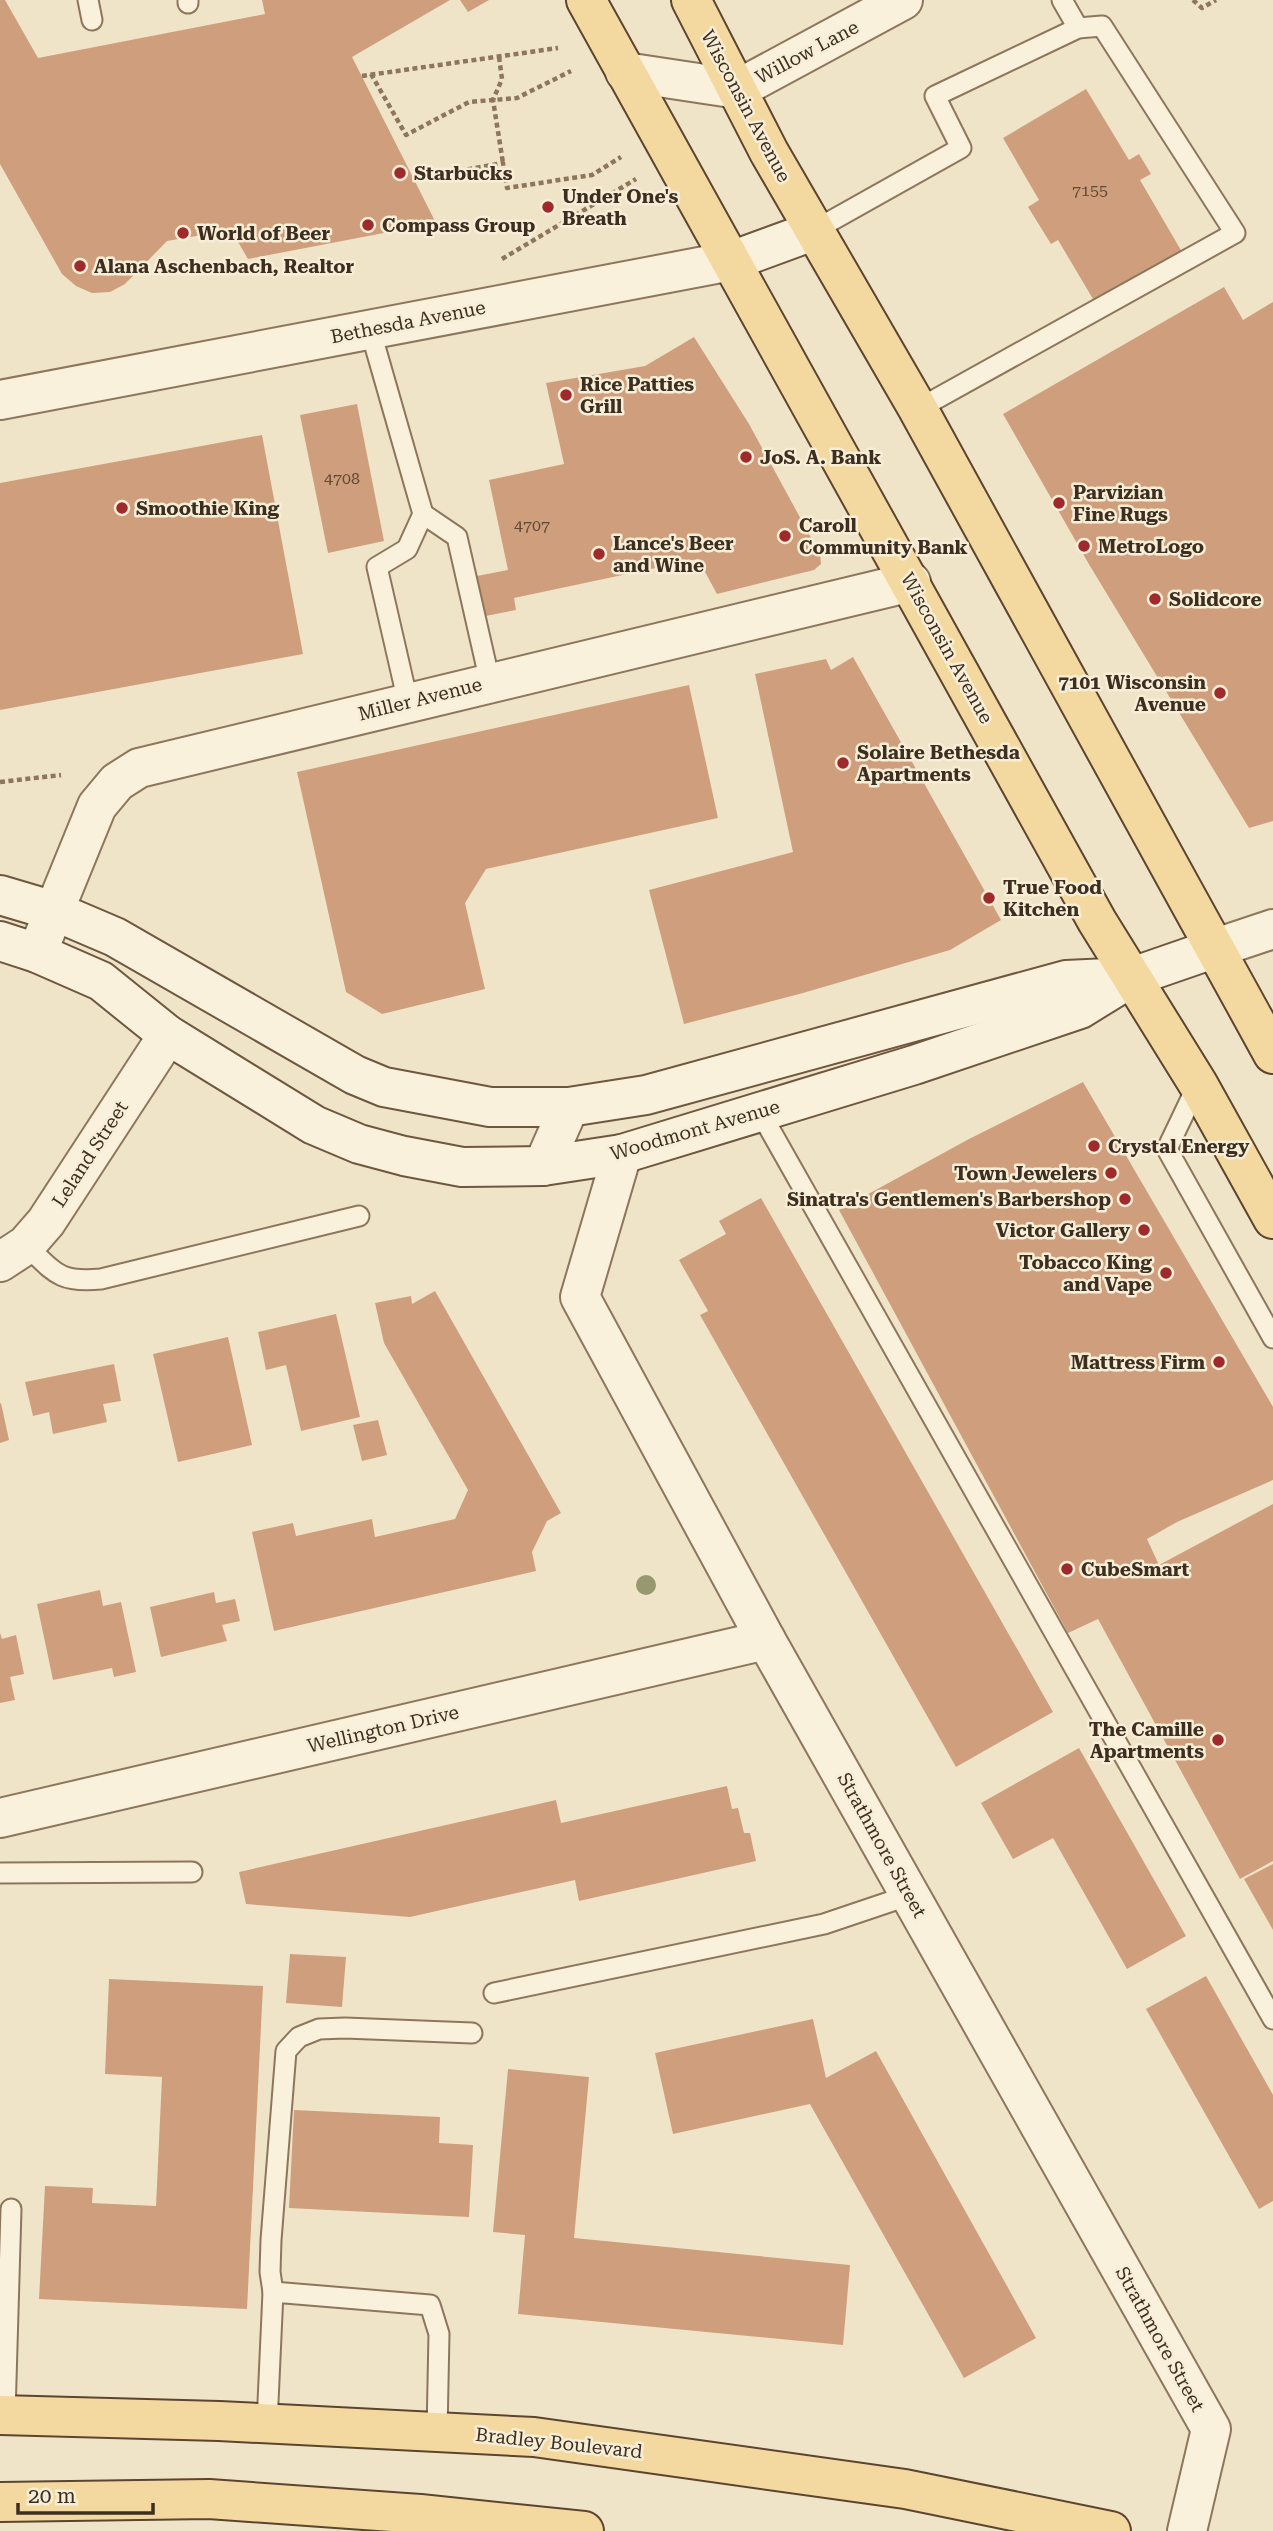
<svg xmlns="http://www.w3.org/2000/svg" width="1273" height="2531" font-family="'Roboto Serif',serif">
  <style>
    .building { fill: #cf9f7d }
    .lines { fill: none; stroke-linecap: round; stroke-linejoin: round }
    .lane-casing { stroke: #8d765c; stroke-width: 23 }
    .street-casing { stroke: #8d765c; stroke-width: 42 }
    .secondary-casing { stroke: #6f573f; stroke-width: 42 }
    .primary-casing { stroke: #5b4430; stroke-width: 42 }
    .path { stroke: #8d765c; stroke-width: 4.5; stroke-dasharray: 5 3.5; stroke-linecap: butt }
    .lane { stroke: #faf1dc; stroke-width: 19 }
    .street { stroke: #faf1dc; stroke-width: 38 }
    .secondary { stroke: #faf1dc; stroke-width: 38 }
    .primary { stroke: #f3d9a0; stroke-width: 38 }
    .tree { fill: #96986f }
    .poi-dot { fill: #9e2a2b; stroke: #f7eed8; stroke-width: 2.5 }
    .labels { text-anchor: middle; dominant-baseline: central; stroke-width: 5; stroke-linejoin: round; paint-order: stroke }
    .number-label { font-size: 16px; fill: #624a37 }
    .street-label { font-size: 19px; fill: #3d2e20; stroke: #f7eed8 }
    .poi-label { font-size: 19px; font-weight: bold; fill: #3d2e20; stroke: #f7eed8; text-anchor: start }
  </style>
  <rect width="100%" height="100%" fill="#f0e4c8"/>
  <g class="building">
    <path d="M0,0H5L38,58L265,14L262,0H450L352,57L436,223L248,259L231,230L167,241L125,284L110,292L92,293L76,286L62,274L0,164Z"/>
    <path d="M460,0H489L468,12Z"/>
    <path d="M1086,89L1129,160L1139,154L1151,174L1140,180L1182,252L1096,304L1058,240L1051,244L1028,207L1039,200L1003,138Z"/>
    <path d="M1224,287L1243,320L1273,302V821L1249,828L1090,566L1003,414Z"/>
    <path d="M694,337L749,424L820,554L821,564L814,570L717,594L698,559L514,598L516,610L465,620L456,580L508,570L489,480L564,464L546,383L645,366Z"/>
    <path d="M357,404L384,541L328,553L300,415Z"/>
    <path d="M262,435L303,654L0,710V483Z"/>
    <path d="M853,657L1001,920L950,950L803,993L684,1024L649,890L793,852L755,674L826,659L831,670Z"/>
    <path d="M689,685L718,818L486,869L465,903L485,989L382,1014L346,992L297,772Z"/>
    <path d="M1083,1082L1273,1407V1480L1177,1522L1147,1539L1159,1565L1273,1504V1861L1240,1879L1098,1619L1068,1633L839,1210L969,1139Z"/>
    <path d="M761,1198L1053,1712L956,1767L700,1315L708,1311L679,1260L726,1234L719,1221Z"/>
    <path d="M435,1291L561,1513L547,1521L532,1552L536,1571L274,1631L252,1532L293,1523L296,1536L372,1519L375,1537L455,1519L468,1490L384,1343L375,1303L411,1296L412,1304Z"/>
    <path d="M336,1314L360,1417L301,1431L286,1365L266,1370L258,1332Z"/>
    <path d="M228,1337L252,1445L178,1462L153,1354Z"/>
    <path d="M114,1364L121,1401L103,1404L107,1422L53,1434L49,1412L33,1416L25,1382Z"/>
    <path d="M1,1403L9,1440L0,1443V1404Z"/>
    <path d="M378,1420L387,1455L362,1461L353,1425Z"/>
    <path d="M100,1590L103,1606L121,1602L136,1672L114,1677L112,1668L53,1680L37,1604Z"/>
    <path d="M214,1592L216,1603L235,1599L240,1621L222,1625L227,1641L161,1657L150,1607Z"/>
    <path d="M0,1633L2,1639L16,1635L24,1674L10,1677L15,1700L0,1703Z"/>
    <path d="M1079,1748L1186,1936L1127,1969L1053,1838L1013,1859L981,1803Z"/>
    <path d="M727,1786L732,1809L738,1808L744,1833H750L756,1861L579,1901L575,1880L410,1917L246,1904L239,1872L556,1800L561,1823Z"/>
    <path d="M1273,1864V1930L1244,1879Z"/>
    <path d="M290,1954L346,1957L342,2007L286,2003Z"/>
    <path d="M1206,1976L1273,2095V2201L1259,2209L1146,2009Z"/>
    <path d="M109,1979L263,1986L247,2309L39,2299L45,2186L93,2188L92,2203L156,2206L162,2077L105,2074Z"/>
    <path d="M813,2019L826,2078L876,2051L1036,2338L964,2378L810,2104L673,2134L655,2053Z"/>
    <path d="M508,2069L589,2077L574,2238L850,2265L843,2345L518,2314L525,2235L493,2232Z"/>
    <path d="M294,2110L440,2117L439,2143L473,2145L469,2217L289,2208Z"/>
  </g>
  <g class="lines">
    <defs>
      <g id="lane">
        <path d="M88,0L92,20"/>
        <path d="M188,0V3"/>
        <path d="M1062,0L1078,28"/>
        <path d="M813,231L961,148L935,96L1078,28L1102,26L1235,233L918,409"/>
        <path d="M370,329L423,514L407,549L377,567L408,702"/>
        <path d="M423,514L457,537L490,682"/>
        <path d="M1198,1084L1167,1149L1273,1338"/>
        <path d="M760,1112L1273,2019"/>
        <path d="M26,1245C55,1273 59,1283 101,1279L359,1216"/>
        <path d="M0,1873L192,1872"/>
        <path d="M494,1993L824,1924L910,1895"/>
        <path d="M273,2292L270,2272L271,2240L286,2051L299,2037L319,2029L345,2028L472,2033"/>
        <path d="M5,2415L11,2209"/>
        <path d="M267,2424L273,2292L430,2305L439,2334L437,2432"/>
      </g>
      <g id="street">
        <path d="M625,72L738,89L903,0"/>
        <path d="M0,400L731,261"/>
        <path d="M1213,949L1273,929"/>
        <path d="M37,953L97,806L117,782L139,768L911,582"/>
        <path d="M622,1154L580,1297L766,1640L1211,2429L1187,2531"/>
        <path d="M543,1166L569,1107"/>
        <path d="M0,1262L26,1245L46,1222L168,1035"/>
        <path d="M0,1818L766,1640"/>
      </g>
      <g id="secondary">
        <path d="M731,261L813,231"/>
        <path d="M0,895L54,911L115,937L355,1075L384,1087L490,1107H569L646,1095L1066,980L1130,977"/>
        <path d="M0,941L37,953L101,981L168,1035L314,1125L359,1144L404,1156L462,1167L543,1166L622,1154L914,1065L1080,1009L1132,977L1213,949"/>
      </g>
      <g id="primary">
        <path d="M586,0L1097,921L1198,1084L1273,1219"/>
        <path d="M691,0L769,152L918,409L1273,1054"/>
        <path d="M0,2415L219,2421L534,2437L905,2489L1111,2531"/>
        <path d="M0,2502L209,2499L420,2514L584,2531"/>
      </g>
    </defs>
    <use href="#lane" class="lane-casing"/>
    <use href="#street" class="street-casing"/>
    <use href="#secondary" class="secondary-casing"/>
    <use href="#primary" class="primary-casing"/>
    <g class="path">
      <path d="M1193,0L1202,8L1216,0"/>
      <path d="M499,57L502,79L493,100L503,163"/>
      <path d="M371,74L406,135L469,102L517,98L571,71"/>
      <path d="M362,76L558,48"/>
      <path d="M459,171L503,163L507,188L592,175L621,157"/>
      <path d="M502,259L636,179"/>
      <path d="M0,782L61,775"/>
    </g>
    <use href="#lane" class="lane"/>
    <use href="#street" class="street"/>
    <use href="#secondary" class="secondary"/>
    <use href="#primary" class="primary"/>
  </g>
  <circle class="tree" cx="646" cy="1585" r="10"/>
  <g class="poi-dot">
    <circle cx="400" cy="173" r="7"/>
    <circle cx="548" cy="207" r="7"/>
    <circle cx="368" cy="225" r="7"/>
    <circle cx="183" cy="233" r="7"/>
    <circle cx="80" cy="266" r="7"/>
    <circle cx="566" cy="395" r="7"/>
    <circle cx="746" cy="457" r="7"/>
    <circle cx="1059" cy="503" r="7"/>
    <circle cx="122" cy="508" r="7"/>
    <circle cx="785" cy="536" r="7"/>
    <circle cx="1084" cy="546" r="7"/>
    <circle cx="599" cy="554" r="7"/>
    <circle cx="1155" cy="599" r="7"/>
    <circle cx="1220" cy="693" r="7"/>
    <circle cx="843" cy="763" r="7"/>
    <circle cx="989" cy="898" r="7"/>
    <circle cx="1094" cy="1146" r="7"/>
    <circle cx="1111" cy="1173" r="7"/>
    <circle cx="1125" cy="1199" r="7"/>
    <circle cx="1144" cy="1230" r="7"/>
    <circle cx="1166" cy="1273" r="7"/>
    <circle cx="1219" cy="1362" r="7"/>
    <circle cx="1067" cy="1569" r="7"/>
    <circle cx="1218" cy="1740" r="7"/>
  </g>
  <g class="labels">
    <g class="number-label">
      <text x="1090" y="190">7155</text>
      <text x="342" y="478">4708</text>
      <text x="532" y="525">4707</text>
    </g>
    <g class="street-label">
      <text transform="translate(807 52) rotate(-28)">Willow Lane</text>
      <text transform="translate(746 106) rotate(62)">Wisconsin Avenue</text>
      <text transform="translate(408 322) rotate(-11)">Bethesda Avenue</text>
      <text transform="translate(947 648) rotate(61)">Wisconsin Avenue</text>
      <text transform="translate(420 699) rotate(-14)">Miller Avenue</text>
      <text transform="translate(695 1130) rotate(-16)">Woodmont Avenue</text>
      <text transform="translate(90 1154) rotate(-57)">Leland Street</text>
      <text transform="translate(383 1729) rotate(-13)">Wellington Drive</text>
      <text transform="translate(882 1845) rotate(61)">Strathmore Street</text>
      <text transform="translate(1160 2339) rotate(61)">Strathmore Street</text>
      <text transform="translate(559 2443) rotate(6)">Bradley Boulevard</text>
    </g>
    <g class="poi-label">
      <text x="414" y="173">Starbucks</text>
      <text x="562" y="196">Under One's<tspan x="562" dy="22">Breath</tspan></text>
      <text x="382" y="225">Compass Group</text>
      <text x="197" y="233">World of Beer</text>
      <text x="94" y="266">Alana Aschenbach, Realtor</text>
      <text x="580" y="384">Rice Patties<tspan x="580" dy="22">Grill</tspan></text>
      <text x="760" y="457">JoS. A. Bank</text>
      <text x="1073" y="492">Parvizian<tspan x="1073" dy="22">Fine Rugs</tspan></text>
      <text x="136" y="508">Smoothie King</text>
      <text x="799" y="525">Caroll<tspan x="799" dy="22">Community Bank</tspan></text>
      <text x="613" y="543">Lance's Beer<tspan x="613" dy="22">and Wine</tspan></text>
      <text x="1098" y="546">MetroLogo</text>
      <text x="1169" y="599">Solidcore</text>
      <text x="1206" y="682" text-anchor="end">7101 Wisconsin<tspan x="1206" dy="22">Avenue</tspan></text>
      <text x="857" y="752">Solaire Bethesda<tspan x="857" dy="22">Apartments</tspan></text>
      <text x="1003" y="887">True Food<tspan x="1003" dy="22">Kitchen</tspan></text>
      <text x="1108" y="1146">Crystal Energy</text>
      <text x="1097" y="1173" text-anchor="end">Town Jewelers</text>
      <text x="1111" y="1199" text-anchor="end">Sinatra's Gentlemen's Barbershop</text>
      <text x="1130" y="1230" text-anchor="end">Victor Gallery</text>
      <text x="1152" y="1262" text-anchor="end">Tobacco King<tspan x="1152" dy="22">and Vape</tspan></text>
      <text x="1205" y="1362" text-anchor="end">Mattress Firm</text>
      <text x="1081" y="1569">CubeSmart</text>
      <text x="1204" y="1729" text-anchor="end">The Camille<tspan x="1204" dy="22">Apartments</tspan></text>
    </g>
  </g>
  <path d="M18 2503v10h135v-10" fill="none" stroke="#3d2e20" stroke-width="3.5"/>
  <text x="28" y="2503" font-size="21" fill="#3d2e20" stroke="#f7eed8" stroke-width="5" paint-order="stroke">20 m</text>
</svg>
